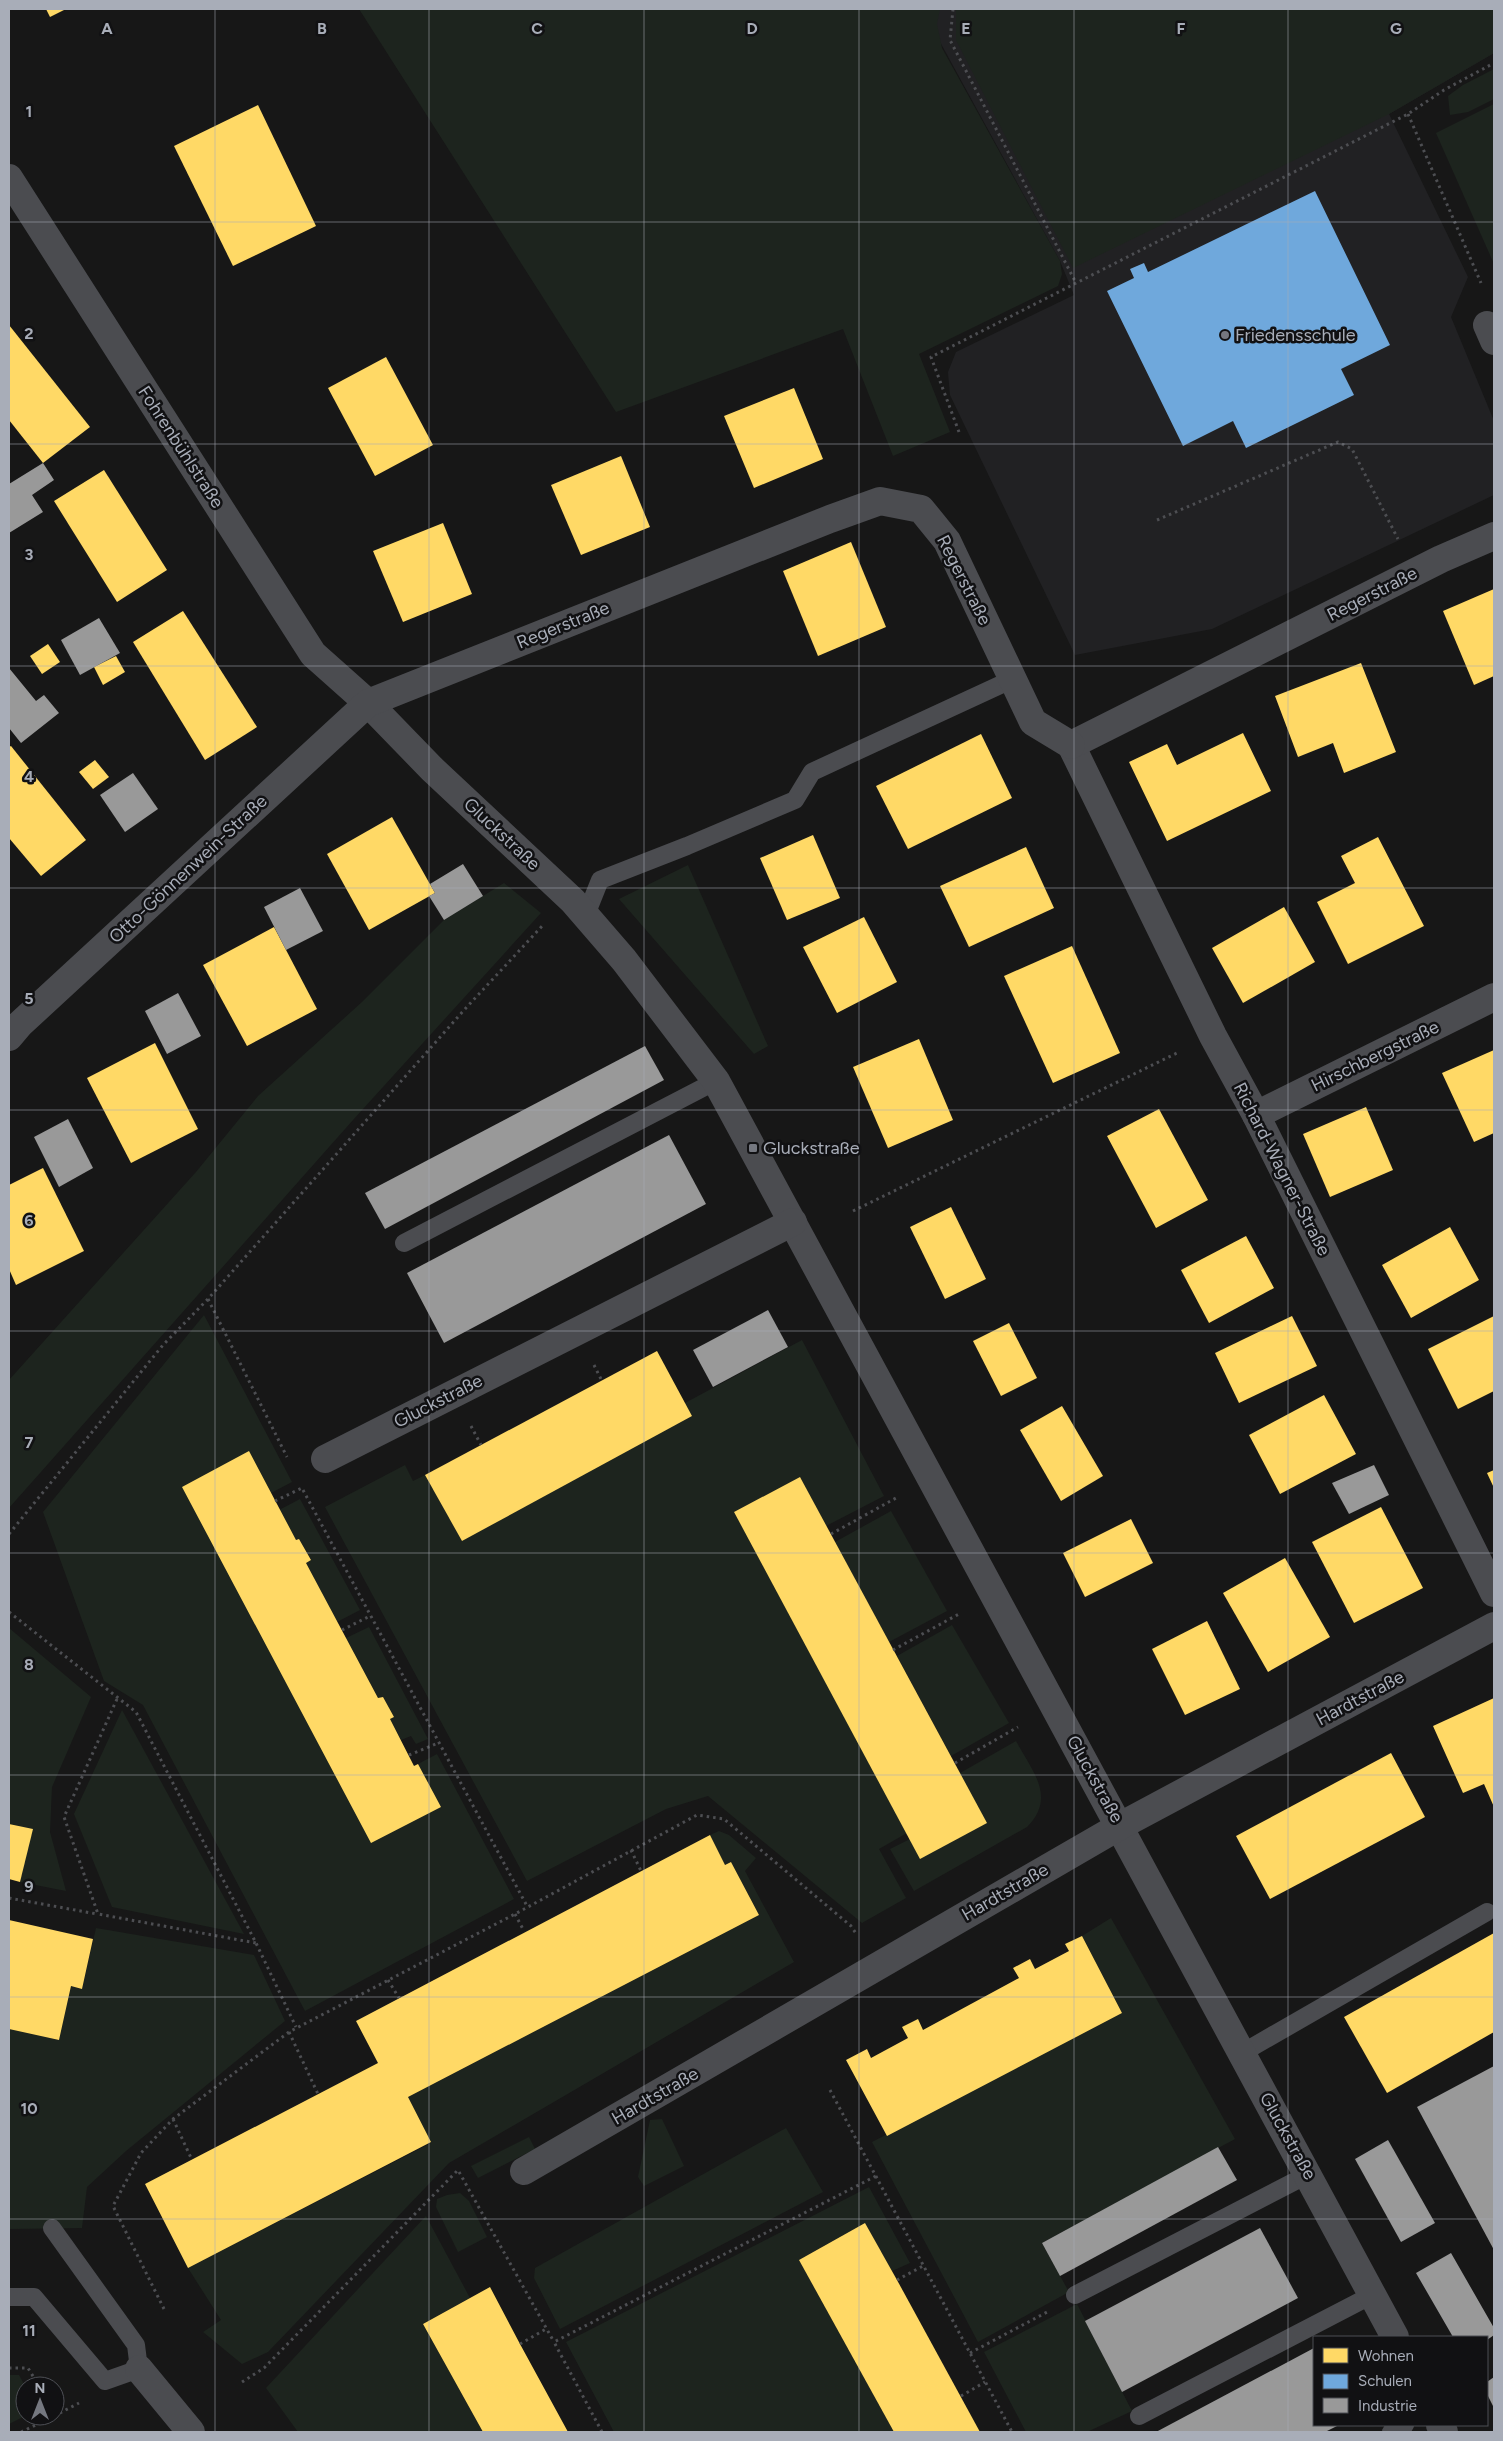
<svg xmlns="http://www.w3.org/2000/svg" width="1503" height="2441" font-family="Figtree,sans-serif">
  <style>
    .built { fill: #212123 }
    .green { fill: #1d241e }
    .homes { fill: #ffd966 }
    .schools { fill: #6fa8dc }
    .industry { fill: #999 }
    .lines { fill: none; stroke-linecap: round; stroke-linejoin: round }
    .path { stroke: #4d4e52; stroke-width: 3; stroke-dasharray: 2.5 4; stroke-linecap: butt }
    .service { stroke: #4b4c50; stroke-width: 18 }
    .minor { stroke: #4b4c50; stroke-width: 28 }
    .grid { fill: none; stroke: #a8adb8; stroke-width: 1; stroke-opacity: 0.55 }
    .poi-dot { fill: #757880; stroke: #111113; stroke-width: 2 }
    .labels { text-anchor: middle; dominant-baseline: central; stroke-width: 5; stroke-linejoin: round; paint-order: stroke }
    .poi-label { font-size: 18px; fill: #a8adb8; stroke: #111113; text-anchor: start }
    .street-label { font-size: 18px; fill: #a8adb8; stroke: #111113 }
    .grid-label { font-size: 16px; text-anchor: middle; font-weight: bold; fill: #a8adb8; stroke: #111113; stroke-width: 5; stroke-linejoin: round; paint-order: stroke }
  </style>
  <rect width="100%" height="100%" fill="#171717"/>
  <path class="built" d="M922,9H1494V53L1389,114L1468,277L1451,317L1494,421V495L1212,629L1075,655L950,395L948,372L956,352L1074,295L1060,261Z"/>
  <g class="green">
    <path d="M359,9H940L937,24L942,48L1060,261L1062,274L1058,286L919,354L950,432L893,456L843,329L616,412Z"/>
    <path d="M956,9H1494V53L1389,114L1073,268L956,40Z"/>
    <path d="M1494,69V99L1468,112L1450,115L1448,96L1463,85Z"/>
    <path d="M1494,104V264L1436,133Z"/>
    <path d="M688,865L768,1046L754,1054L619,899Z"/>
    <path d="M504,883L541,913L353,1120L9,1508V1380L196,1172L258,1096L362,1002L444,920Z"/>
    <path d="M204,1315L292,1482L271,1493L183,1487L440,1807L418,1764L437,1754L514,1899L305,2011L143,1705L104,1681L43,1512Z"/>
    <path d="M802,1340L884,1496L826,1526L800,1477L734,1512L907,1833L879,1849L906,1898L862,1923L708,1796L666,1809L527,1881L325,1507L405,1465L413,1481L425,1475L462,1541L685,1403Z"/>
    <path d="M300,1499L360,1610L337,1622L306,1563L311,1559L299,1539L296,1540L279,1510Z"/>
    <path d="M891,1511L947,1611L889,1642L835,1542Z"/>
    <path d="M952,1625L1009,1723L951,1756L897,1656Z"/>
    <path d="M369,1627L428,1739L416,1744L411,1736L401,1740L390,1719L394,1717L383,1697L378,1698L346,1638Z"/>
    <path d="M9,1628L91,1697L52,1787L50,1832L66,1891L20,1882L32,1829L9,1824Z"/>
    <path d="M122,1710L244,1934L112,1907L74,1814Z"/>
    <path d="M1016,1741C1032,1771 1057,1797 1027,1827L914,1891L890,1849L910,1839L960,1773Z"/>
    <path d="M719,1831L729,1835L756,1858L745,1871L794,1962L449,2163L268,2352L242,2364L203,2332L221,2320L188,2268L431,2143L408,2097L759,1915L731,1862L725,1865L710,1835Z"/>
    <path d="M1111,1918L1235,2139L1042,2243L1069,2292L978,2342L872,2142L1122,2013L1082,1936Z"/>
    <path d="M96,1928L254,1955L285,2021L126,2151L87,2187L82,2228L9,2229V2029L59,2040L71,1986L82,1989Z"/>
    <path d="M662,2119L684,2166L644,2186L638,2177L650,2120Z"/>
    <path d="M786,2128L823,2192L560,2329L534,2278L535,2268Z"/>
    <path d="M529,2137L535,2149L478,2178L471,2166Z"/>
    <path d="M869,2187L910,2263L892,2271L865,2223L799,2260L894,2432H614L566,2342Z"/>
    <path d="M460,2193L469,2201L487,2237L458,2252L436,2207L437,2199L447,2195Z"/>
    <path d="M426,2216L470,2298L423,2324L483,2432H298L266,2388Z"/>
    <path d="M1077,2304L1132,2411L1087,2432H1026L984,2352Z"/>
    <path d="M9,2375H19L25,2386V2416L9,2424Z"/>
  </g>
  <g class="homes">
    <path d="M46,9H66L50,17Z"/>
    <path d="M258,105L316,226L233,266L174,146Z"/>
    <path d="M9,325L90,427L43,463L9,420Z"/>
    <path d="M386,357L433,445L375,476L328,388Z"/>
    <path d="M794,388L823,459L754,488L724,416Z"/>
    <path d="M621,456L650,527L581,555L551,485Z"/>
    <path d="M104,470L167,570L117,602L54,501Z"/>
    <path d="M443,523L472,594L403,622L373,551Z"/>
    <path d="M851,542L886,627L818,656L783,571Z"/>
    <path d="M1494,589V676L1474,685L1443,611Z"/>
    <path d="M183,611L257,727L205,760L133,642Z"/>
    <path d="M48,644L60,662L42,674L30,656Z"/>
    <path d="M116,656L125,672L103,685L94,667Z"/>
    <path d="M1361,663L1396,752L1344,773L1333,743L1298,757L1275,696Z"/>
    <path d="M1243,733L1271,791L1167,841L1129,762L1167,744L1177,765Z"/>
    <path d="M981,734L1012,798L908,849L876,786Z"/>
    <path d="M11,746L86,840L41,876L9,838V747Z"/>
    <path d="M95,760L109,777L93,789L79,772Z"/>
    <path d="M392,817L435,893L369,930L327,854Z"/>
    <path d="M813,835L840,898L787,920L760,858Z"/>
    <path d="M1378,837L1424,926L1348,964L1317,902L1355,883L1341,856Z"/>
    <path d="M1026,847L1054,908L969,947L940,886Z"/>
    <path d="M1284,907L1315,962L1243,1003L1212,948Z"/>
    <path d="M864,917L897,982L837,1013L803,947Z"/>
    <path d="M274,927L317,1009L247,1046L203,965Z"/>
    <path d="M1072,946L1120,1053L1053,1083L1004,976Z"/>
    <path d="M919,1039L953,1120L888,1148L853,1067Z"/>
    <path d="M155,1043L198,1129L131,1163L87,1078Z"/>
    <path d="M1494,1050V1133L1474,1142L1442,1073Z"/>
    <path d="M1366,1107L1393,1170L1330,1197L1303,1134Z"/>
    <path d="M1159,1109L1208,1200L1156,1228L1107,1136Z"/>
    <path d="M43,1168L84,1251L16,1285L9,1269V1185Z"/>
    <path d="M951,1207L986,1279L945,1299L910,1227Z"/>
    <path d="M1450,1227L1479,1280L1411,1318L1382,1265Z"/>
    <path d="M1246,1236L1274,1288L1209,1323L1181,1270Z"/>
    <path d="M1292,1316L1317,1366L1239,1403L1215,1353Z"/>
    <path d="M1494,1316V1391L1458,1409L1428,1349Z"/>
    <path d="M1009,1323L1037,1378L1001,1396L973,1341Z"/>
    <path d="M657,1351L692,1416L462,1541L425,1475Z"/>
    <path d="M1324,1395L1356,1454L1280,1494L1249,1435Z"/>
    <path d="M1062,1406L1103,1476L1061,1501L1020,1430Z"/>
    <path d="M249,1451L296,1540L299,1539L311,1560L306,1563L378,1698L383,1697L394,1717L390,1719L414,1766L418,1764L441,1807L371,1843L182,1487Z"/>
    <path d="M1494,1470V1488L1487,1473Z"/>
    <path d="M800,1477L987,1823L920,1859L734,1512Z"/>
    <path d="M1381,1507L1423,1588L1354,1623L1312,1542Z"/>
    <path d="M1131,1519L1153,1563L1085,1597L1063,1553Z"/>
    <path d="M1285,1558L1330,1637L1268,1672L1223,1593Z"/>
    <path d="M1207,1621L1240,1689L1185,1715L1152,1649Z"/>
    <path d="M1494,1698V1807L1484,1784L1463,1793L1433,1726Z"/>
    <path d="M1391,1753L1425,1817L1270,1899L1236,1836Z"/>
    <path d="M9,1824L33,1829L20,1882L9,1879Z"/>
    <path d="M710,1835L725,1865L731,1862L759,1915L408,2097L431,2142L188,2268L145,2184L378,2063L356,2021Z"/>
    <path d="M9,1920L93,1939L82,1989L71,1986L59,2040L9,2029Z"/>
    <path d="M1494,1933V2032L1387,2093L1344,2017Z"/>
    <path d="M1082,1936L1122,2013L887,2136L846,2060L867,2049L871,2058L908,2038L902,2027L918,2019L923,2030L1019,1978L1013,1968L1030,1959L1035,1969L1069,1951L1065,1944Z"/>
    <path d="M865,2223L897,2280L980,2432H894L799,2260Z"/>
    <path d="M490,2287L520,2344L568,2432H483L423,2324Z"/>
  </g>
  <path class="schools" d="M1315,191L1390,345L1341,369L1354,395L1246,448L1233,421L1183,446L1107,291L1134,278L1130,269L1144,263L1148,272Z"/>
  <g class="industry">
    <path d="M43,463L54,480L32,495L43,512L9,533V484Z"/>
    <path d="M99,618L120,653L80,675L61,640Z"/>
    <path d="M9,668L36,701L44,695L59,713L21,743L9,728Z"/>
    <path d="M133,773L158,809L125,832L100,795Z"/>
    <path d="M463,864L483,896L444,920L429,896L435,893L430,884Z"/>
    <path d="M300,888L323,931L286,950L264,907Z"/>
    <path d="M178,993L201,1036L167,1054L145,1011Z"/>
    <path d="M645,1046L664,1080L385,1229L365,1193Z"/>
    <path d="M68,1119L93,1168L59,1187L34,1137Z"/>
    <path d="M669,1135L706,1204L444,1343L407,1273Z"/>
    <path d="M768,1310L788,1347L713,1387L693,1350Z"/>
    <path d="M1374,1465L1389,1495L1349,1514L1332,1483Z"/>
    <path d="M1494,2066V2250L1417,2107Z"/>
    <path d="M1388,2140L1435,2223L1401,2242L1355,2159Z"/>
    <path d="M1218,2147L1237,2180L1060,2276L1042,2243Z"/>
    <path d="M1260,2228L1298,2298L1122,2392L1085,2321Z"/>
    <path d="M1451,2253L1494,2328V2335L1487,2340V2337H1453L1416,2273Z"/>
    <path d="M1314,2348V2425H1339L1325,2432H1156Z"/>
    <path d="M1494,2377V2408L1487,2394V2382Z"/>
  </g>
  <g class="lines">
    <g class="path">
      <path d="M953,9L950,40L1076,283"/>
      <path d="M1408,114L1481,283"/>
      <path d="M959,432L931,357L1408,114L1444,90L1494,63"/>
      <path d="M1157,520L1338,442L1352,449L1398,539"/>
      <path d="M853,1211L1179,1052"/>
      <path d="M208,1299L287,1457"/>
      <path d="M594,1365L602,1381"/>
      <path d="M471,1426L481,1445"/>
      <path d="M303,1490L527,1906"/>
      <path d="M275,1501L302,1488"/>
      <path d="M9,1534L163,1345L208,1299L465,1009L544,924"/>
      <path d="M831,1534L896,1498"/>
      <path d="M9,1612L136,1712L256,1943L296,2027"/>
      <path d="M342,1630L370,1616"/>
      <path d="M893,1650L959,1614"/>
      <path d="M117,1699L64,1817L98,1914L256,1943"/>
      <path d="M409,1755L438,1743"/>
      <path d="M955,1763L1018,1727"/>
      <path d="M631,1850L641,1871"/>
      <path d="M9,1898L97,1914"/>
      <path d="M515,1914L524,1931"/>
      <path d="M388,1980L399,1998"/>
      <path d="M289,2032L318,2094"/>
      <path d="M830,2090L1012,2432"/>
      <path d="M173,2119L192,2160"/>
      <path d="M897,2280L923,2266"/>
      <path d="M164,2309L113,2206L141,2153L173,2119L289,2032L515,1914L697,1815L724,1819L851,1926L857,1935"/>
      <path d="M520,2344L546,2329"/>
      <path d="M970,2353L1049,2311"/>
      <path d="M9,2368H28L39,2386"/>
      <path d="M242,2382L264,2368L458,2170L554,2342"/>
      <path d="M961,2396L985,2382"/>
      <path d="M55,2413L56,2415L79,2403"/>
      <path d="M21,2432L55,2416"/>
      <path d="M602,2432L554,2342L876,2176"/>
    </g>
    <g class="service">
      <path d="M586,915L600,880L687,846L795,800L812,772L1013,679"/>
      <path d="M404,1243L716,1081"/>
      <path d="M1242,2053L1487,1912"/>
      <path d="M1075,2295L1309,2174"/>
      <path d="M9,2297H34L105,2381L139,2369L136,2345L52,2228"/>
      <path d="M1139,2416L1374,2294"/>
      <path d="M1391,2432L1405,2425"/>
    </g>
    <g class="minor">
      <path d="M9,178L313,654L368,703L432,769L573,901L624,960L716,1081L1395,2337"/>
      <path d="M1487,325L1494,341"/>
      <path d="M1071,745L1213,1036L1256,1115L1494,1593"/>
      <path d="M1071,745L1441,559L1494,536"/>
      <path d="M9,1037L20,1024L368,703L830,519L880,501L921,509L947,541L1033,722L1071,745"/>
      <path d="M1256,1115L1494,997"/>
      <path d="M325,1459L793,1222"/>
      <path d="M524,2171L1120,1826L1494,1626"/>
      <path d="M139,2369L191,2432"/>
      <path d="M1440,2425L1444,2432"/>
    </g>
  </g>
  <path class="grid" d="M215,9V2432M429,9V2432M644,9V2432M859,9V2432M1074,9V2432M1288,9V2432M9,222H1494M9,444H1494M9,666H1494M9,888H1494M9,1110H1494M9,1331H1494M9,1553H1494M9,1775H1494M9,1997H1494M9,2219H1494"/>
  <g class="poi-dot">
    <circle cx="1225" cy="335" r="5"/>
    <rect x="748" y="1143" width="10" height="10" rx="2.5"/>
  </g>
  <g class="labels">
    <g class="poi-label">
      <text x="1235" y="335">Friedensschule</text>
      <text x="763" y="1148">Gluckstraße</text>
    </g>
    <g class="street-label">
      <text transform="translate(181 447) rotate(57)">Fohrenbühlstraße</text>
      <text transform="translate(964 580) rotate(63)">Regerstraße</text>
      <text transform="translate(1372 594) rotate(-27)">Regerstraße</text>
      <text transform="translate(563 625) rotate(-22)">Regerstraße</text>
      <text transform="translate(502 834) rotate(43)">Gluckstraße</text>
      <text transform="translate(188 869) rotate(-43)">Otto-Gönnenwein-Straße</text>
      <text transform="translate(1375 1056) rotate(-26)">Hirschbergstraße</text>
      <text transform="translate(1282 1169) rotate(63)">Richard-Wagner-Straße</text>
      <text transform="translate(438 1401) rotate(-27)">Gluckstraße</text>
      <text transform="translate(1360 1698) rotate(-28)">Hardtstraße</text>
      <text transform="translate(1095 1779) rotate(61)">Gluckstraße</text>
      <text transform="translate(1005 1892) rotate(-30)">Hardtstraße</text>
      <text transform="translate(655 2096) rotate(-30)">Hardtstraße</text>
      <text transform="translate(1288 2136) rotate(61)">Gluckstraße</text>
    </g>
  </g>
  <g class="grid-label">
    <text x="107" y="34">A</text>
    <text x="322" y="34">B</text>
    <text x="537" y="34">C</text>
    <text x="752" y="34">D</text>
    <text x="966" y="34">E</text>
    <text x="1181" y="34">F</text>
    <text x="1396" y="34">G</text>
    <text x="29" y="117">1</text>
    <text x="29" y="339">2</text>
    <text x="29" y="560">3</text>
    <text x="29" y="782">4</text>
    <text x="29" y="1004">5</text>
    <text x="29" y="1226">6</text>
    <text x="29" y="1448">7</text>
    <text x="29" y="1670">8</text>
    <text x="29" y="1892">9</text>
    <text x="29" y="2114">10</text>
    <text x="29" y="2336">11</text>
  </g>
  <rect width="1503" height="2441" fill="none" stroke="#a8adb8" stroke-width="20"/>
  <rect x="1313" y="2336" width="175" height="90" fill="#111113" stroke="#4d4f55"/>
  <rect x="1323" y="2348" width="25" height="15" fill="#ffd966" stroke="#4d4f55"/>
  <text x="1358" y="2361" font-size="15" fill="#a8adb8">Wohnen</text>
  <rect x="1323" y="2374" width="25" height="15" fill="#6fa8dc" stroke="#4d4f55"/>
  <text x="1358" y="2386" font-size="15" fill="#a8adb8">Schulen</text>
  <rect x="1323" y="2398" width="25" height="15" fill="#999999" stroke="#4d4f55"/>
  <text x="1358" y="2411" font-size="15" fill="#a8adb8">Industrie</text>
  <g transform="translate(40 2401)"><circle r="24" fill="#111113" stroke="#4d4f55"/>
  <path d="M0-4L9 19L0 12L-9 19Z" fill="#757880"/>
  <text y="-8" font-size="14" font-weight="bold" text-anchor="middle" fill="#a8adb8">N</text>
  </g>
</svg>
